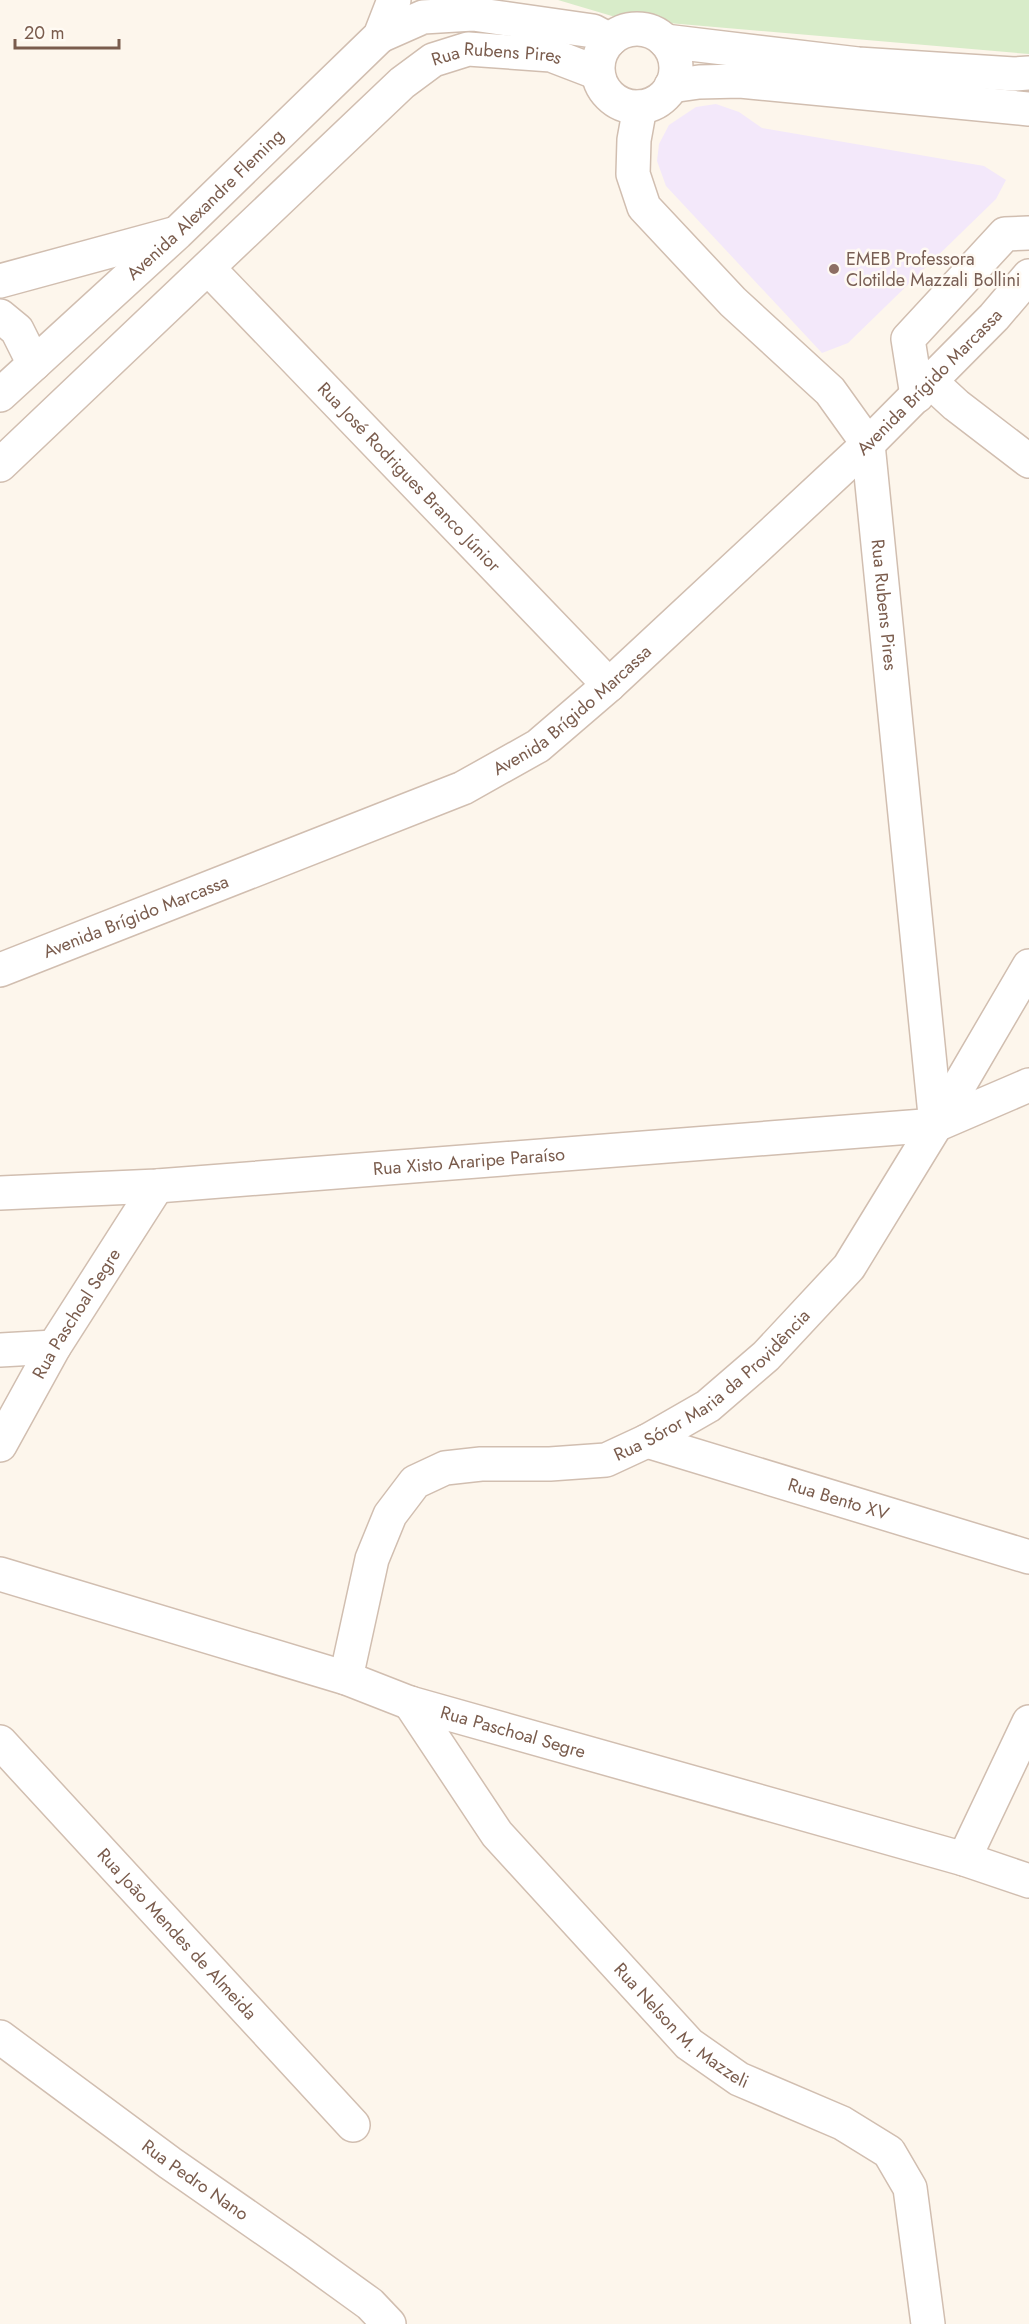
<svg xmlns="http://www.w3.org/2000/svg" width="1029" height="2324" font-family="Jost,sans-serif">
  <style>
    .education { fill: #f3e8fa }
    .green { fill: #d8ecc9 }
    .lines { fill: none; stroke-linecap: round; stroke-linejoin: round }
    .minor-casing { stroke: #d1beb0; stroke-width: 36 }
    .minor { stroke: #fff; stroke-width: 33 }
    .education-dot { fill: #8d6e63; stroke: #fffaf3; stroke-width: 2 }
    .labels { text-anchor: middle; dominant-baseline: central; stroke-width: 5; stroke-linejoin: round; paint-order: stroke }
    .street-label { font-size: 18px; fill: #7a5c4d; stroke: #fffaf3 }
    .education-label { font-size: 18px; fill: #785e54; stroke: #fffaf3; text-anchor: start }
  </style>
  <rect width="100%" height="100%" fill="#fdf6ec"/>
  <path class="education" d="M716,104L739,112L762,128L984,166L1006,180L996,199L848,343L822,353L666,186L657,161L659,144L669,125L696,107Z"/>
  <path class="green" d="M558,0H1029V54L622,19Z"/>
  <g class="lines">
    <defs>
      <g id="minor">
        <circle cx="637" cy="68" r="39"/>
        <path d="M380,36L423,17L473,14L593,31L610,40"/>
        <path d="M665,41L858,64L1014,74L1029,73"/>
        <path d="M671,86L699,82L740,81L1029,109"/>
        <path id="s1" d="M640,107L634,140L633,174L644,207L733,302L830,391L868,444L936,1125"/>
        <path id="s2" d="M208,268L609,685"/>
        <path d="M0,281L173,234"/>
        <path d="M0,316L17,330L34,364"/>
        <path d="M931,382L956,405L1029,461"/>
        <path id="s3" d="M0,395L177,233L380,36L394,0"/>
        <path d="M917,396L908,339L1005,234L1029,233"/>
        <path id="s4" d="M0,465L402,83L433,60L468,49L551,55L598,73"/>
        <path id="s5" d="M0,970L463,788L538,746L609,685L868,444L994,317L1029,276"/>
        <path id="s6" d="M0,1193L157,1186L936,1125L1029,1085"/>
        <path d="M0,1350L54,1347"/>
        <path id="s7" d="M647,1441L1029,1557"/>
        <path id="s8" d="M0,1445L54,1347L157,1186"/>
        <path id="s9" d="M0,1574L346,1678L410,1703L964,1859L1029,1881"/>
        <path id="s10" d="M346,1678L372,1559L390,1515L415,1482L445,1468L481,1464H550L606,1460L647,1441L708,1406L766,1356L849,1267L936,1125L1029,966"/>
        <path id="s11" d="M410,1703L497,1834L689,2044L739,2079L842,2123L889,2152L910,2188L928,2324"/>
        <path id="s12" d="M0,1742L353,2125"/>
        <path d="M964,1859L1029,1722"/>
        <path id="s13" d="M0,2037L170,2163L298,2252L370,2304L389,2324"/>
      </g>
    </defs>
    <use href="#minor" class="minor-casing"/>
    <use href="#minor" class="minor"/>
  </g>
  <circle class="education-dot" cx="834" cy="269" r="6"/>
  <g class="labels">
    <g class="street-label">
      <text stroke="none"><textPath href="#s4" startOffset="658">Rua Rubens Pires</textPath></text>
      <text stroke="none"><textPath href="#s3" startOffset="280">Avenida Alexandre Fleming</textPath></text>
      <text stroke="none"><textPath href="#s5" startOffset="1118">Avenida Brígido Marcassa</textPath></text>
      <text stroke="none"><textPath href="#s2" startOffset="290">Rua José Rodrigues Branco Júnior</textPath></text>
      <text stroke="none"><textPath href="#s1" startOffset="591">Rua Rubens Pires</textPath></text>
      <text stroke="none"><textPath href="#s5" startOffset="632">Avenida Brígido Marcassa</textPath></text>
      <text stroke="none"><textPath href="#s5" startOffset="146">Avenida Brígido Marcassa</textPath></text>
      <text stroke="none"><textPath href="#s6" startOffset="470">Rua Xisto Araripe Paraíso</textPath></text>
      <text stroke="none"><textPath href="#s8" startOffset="152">Rua Paschoal Segre</textPath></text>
      <text stroke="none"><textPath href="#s10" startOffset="536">Rua Sóror Maria da Providência</textPath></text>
      <text stroke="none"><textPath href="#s7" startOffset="200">Rua Bento XV</textPath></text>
      <text stroke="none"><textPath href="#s9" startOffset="537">Rua Paschoal Segre</textPath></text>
      <text stroke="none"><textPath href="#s12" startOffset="261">Rua João Mendes de Almeida</textPath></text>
      <text stroke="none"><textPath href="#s11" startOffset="424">Rua Nelson M. Mazzeli</textPath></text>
      <text stroke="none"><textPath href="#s13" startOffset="242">Rua Pedro Nano</textPath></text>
    </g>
    <g class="education-label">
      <text x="846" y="259">EMEB Professora<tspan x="846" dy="21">Clotilde Mazzali Bollini</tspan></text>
    </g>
  </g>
  <path d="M15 39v9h104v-9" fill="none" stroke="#7a5c4d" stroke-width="3"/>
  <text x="24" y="39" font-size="18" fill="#7a5c4d" stroke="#fffaf3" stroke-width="4.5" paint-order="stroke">20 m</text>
</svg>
